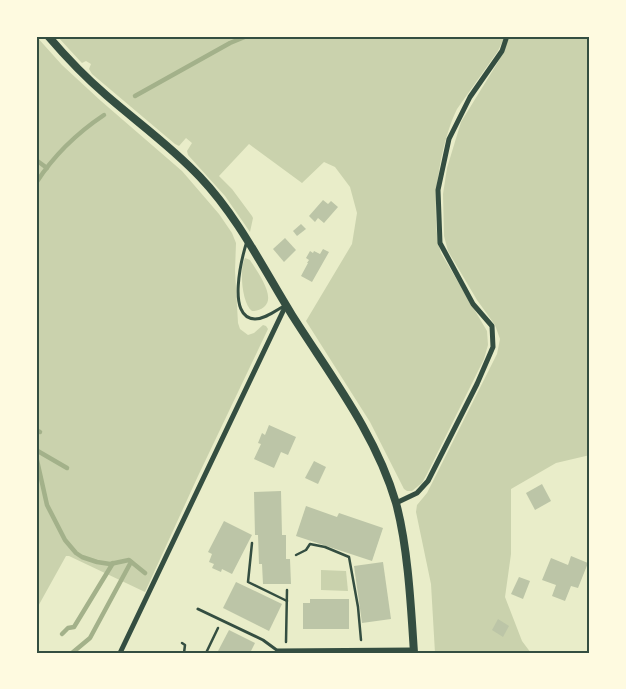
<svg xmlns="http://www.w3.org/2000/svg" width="626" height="689" font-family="Karla,sans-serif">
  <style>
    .green { fill: #cad2ad }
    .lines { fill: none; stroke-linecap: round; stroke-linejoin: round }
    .stream { stroke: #a3b18a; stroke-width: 4.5 }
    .building { fill: #bcc5a7 }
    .path { stroke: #344e41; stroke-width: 2.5 }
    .service { stroke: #344e41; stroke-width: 3 }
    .minor { stroke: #344e41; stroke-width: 5 }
    .tertiary { stroke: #344e41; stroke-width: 8 }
    .neatline { fill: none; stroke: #344e41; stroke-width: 2 }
  </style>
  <rect width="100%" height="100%" fill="#e9edc9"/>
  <g class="green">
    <path d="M36,36L62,65L101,101L182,171L219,214L232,233L236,243L235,271L238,323L240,329L248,335L254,333L263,325L266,326L268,329L198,476L145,592L69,556H66L36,610Z"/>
    <path d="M57,36H505L498,51L457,109C439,146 429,214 441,253L487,331L488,345L484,359L427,474L422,483L412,491H407L404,489L370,422L306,321L352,244L357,213L350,187L335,167L324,162L302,183L249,144L219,176L232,189L252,216L253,218L250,232L225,196L188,155L187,151L192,143L186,138L179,146L175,144L92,74L89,69L91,64L86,61L82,63L80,61Z"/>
    <path d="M510,36H590V455L556,463L511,489V554L505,597L522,641L531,653H435L431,584L416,512L417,505L427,493L497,354L500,339L495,325L477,300L448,251L444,236L443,194L447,168L461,122L498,62Z"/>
    <path d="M245,258L250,260C256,270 277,297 264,307C260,310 257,311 252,311C242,303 239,270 245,258Z"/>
    <path d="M321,570L346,571L348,591L321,590Z"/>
  </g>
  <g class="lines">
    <g class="stream">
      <path d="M135,96L230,43L247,36"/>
      <path d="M36,160L47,168"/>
      <path d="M36,183C54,155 77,133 104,115"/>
      <path d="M36,430L40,432"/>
      <path d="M36,450L67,468"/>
      <path d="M36,456L47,505L65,540L76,553L82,557L97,562L110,564L129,560L145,573"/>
      <path d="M62,634L68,628L74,627L113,563"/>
      <path d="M72,653L90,638L131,562"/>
    </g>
  </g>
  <g class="building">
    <path d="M323,200L328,204L331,201L338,207L324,223L318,218L315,222L309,216Z"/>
    <path d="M301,224L306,229L297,236L293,231Z"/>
    <path d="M285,238L296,250L284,262L273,249Z"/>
    <path d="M323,249L329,252L312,282L301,276L308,263H307L309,260L306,258L310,251L313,253L314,251L320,254Z"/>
    <path d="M269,425L296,437L288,455L281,452L274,468L254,459L261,444L258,443L262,433L265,435Z"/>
    <path d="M314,461L326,467L318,484L305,478Z"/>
    <path d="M542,484L551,501L535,510L526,493Z"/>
    <path d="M281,491L282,535H286V559H290L291,584H263L262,564H259L258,535H255L254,492Z"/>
    <path d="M306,506L337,517L339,513L383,528L372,561L296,536Z"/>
    <path d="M224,521L252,535L232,574L222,569L221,572L212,568L214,564L209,562L212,554L208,552Z"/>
    <path d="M571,556L588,563L578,588L571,586L565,601L552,596L556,585L542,580L551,558L568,565Z"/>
    <path d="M383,562L391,619L362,623L354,566Z"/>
    <path d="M519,577L530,581L523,599L511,594Z"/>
    <path d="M236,582L282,604L269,631L223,608Z"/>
    <path d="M310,599H349V629H303V603H310Z"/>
    <path d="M498,619L509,626L503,637L492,630Z"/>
    <path d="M229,630L255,643L250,653H217Z"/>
  </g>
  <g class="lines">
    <g class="path">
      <path d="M252,543L248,582L287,601"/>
      <path d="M296,555L306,550L310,544L325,547L349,557L358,607L361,640"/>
      <path d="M286,642L287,590"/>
      <path d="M182,643L185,645L184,653"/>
      <path d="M206,653L218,628"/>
    </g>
    <g class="service">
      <path d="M247,241C242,257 226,318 255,319C265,319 275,311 284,306"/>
      <path d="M198,609L263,640L278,651"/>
    </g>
    <g class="minor">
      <path d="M396,503L417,493L428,481L477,384L493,347L492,326L473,304L440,243L438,190L449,139L470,97L502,51L507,36"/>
      <path d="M278,651L413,650"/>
      <path d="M120,653L286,305"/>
    </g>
    <path class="tertiary" d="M48,36C66,57 85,77 106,95C137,122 172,147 200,177C238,217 263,268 292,315C330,375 376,434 396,503C408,547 411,607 414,653"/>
  </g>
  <rect width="626" height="689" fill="none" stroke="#fefae0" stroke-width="75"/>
  <rect x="38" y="38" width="550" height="614" class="neatline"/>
</svg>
